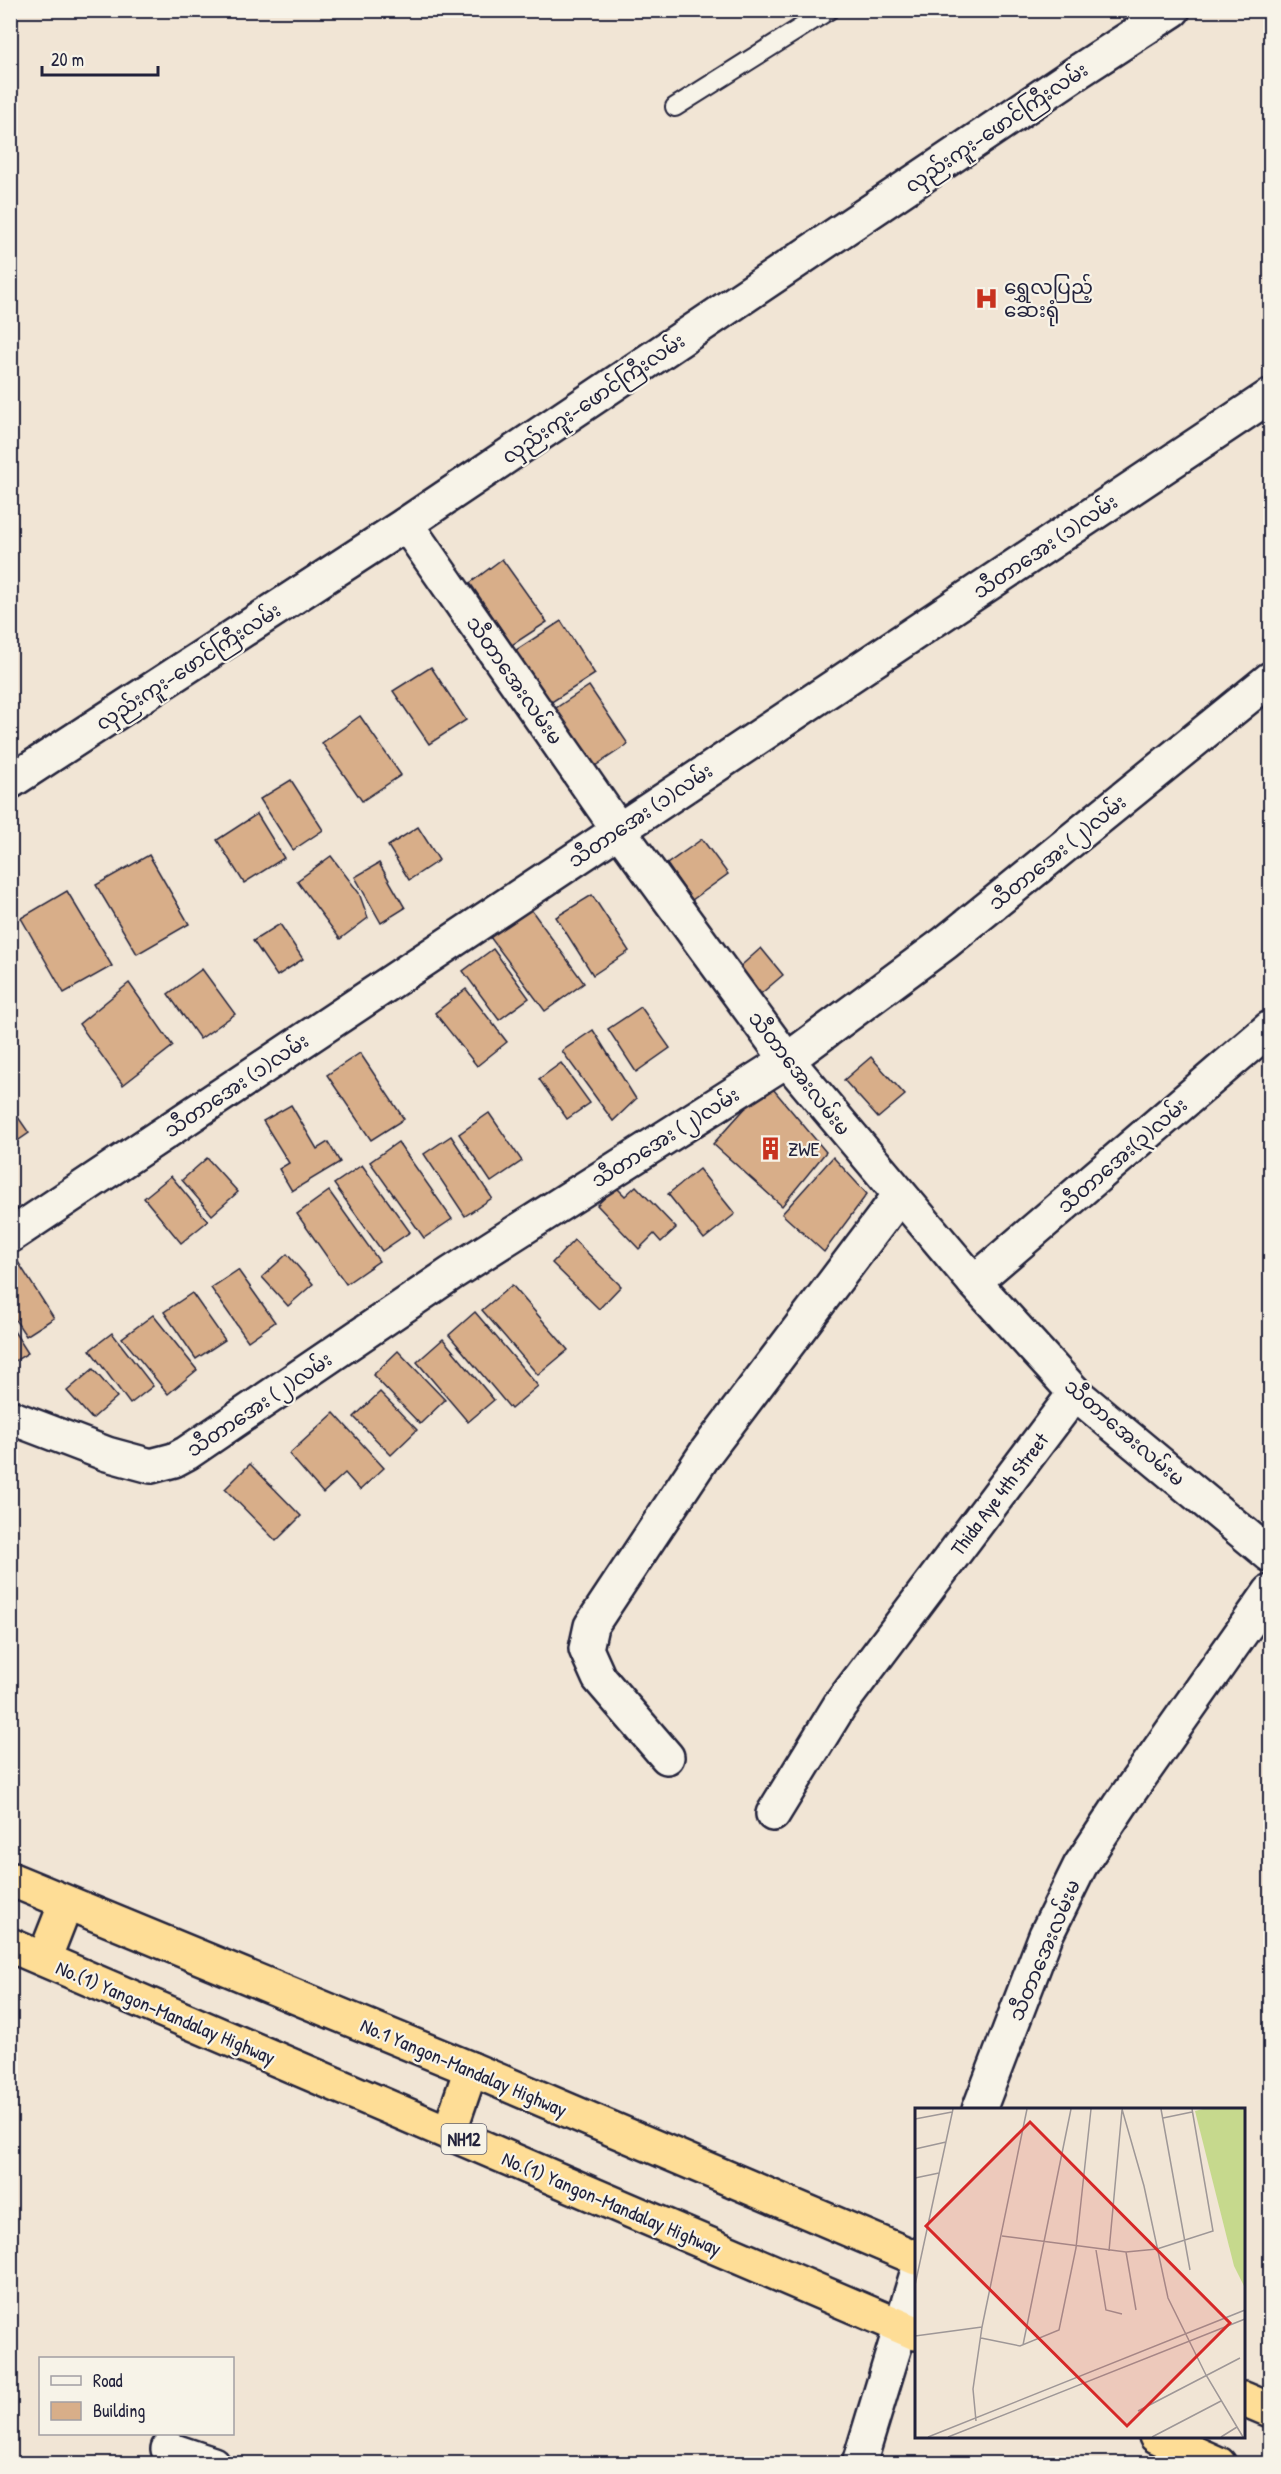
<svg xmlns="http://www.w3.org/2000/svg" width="1281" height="2474" font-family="'Patrick Hand','Noto Sans Myanmar',sans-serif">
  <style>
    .building { fill: #d8ae89; stroke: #22223b; stroke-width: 1.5 }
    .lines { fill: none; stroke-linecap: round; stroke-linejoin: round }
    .service-casing { stroke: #22223b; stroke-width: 22 }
    .minor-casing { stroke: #22223b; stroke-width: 38 }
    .secondary-casing { stroke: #22223b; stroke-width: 38 }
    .trunk-casing { stroke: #22223b; stroke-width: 38 }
    .service { stroke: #f7f3e8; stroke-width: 18 }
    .minor { stroke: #f7f3e8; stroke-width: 33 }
    .secondary { stroke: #f7f3e8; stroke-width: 33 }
    .trunk { stroke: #fedd96; stroke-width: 33 }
    .labels { text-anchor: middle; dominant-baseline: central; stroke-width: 4.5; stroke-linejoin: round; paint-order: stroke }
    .shield { fill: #f7f3e8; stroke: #62616f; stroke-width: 1.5 }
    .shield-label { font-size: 18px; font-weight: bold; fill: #22223b }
    .street-label { font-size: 20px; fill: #22223b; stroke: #f7f3e8 }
    .poi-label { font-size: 20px; fill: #22223b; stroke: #f7f3e8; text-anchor: start }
    .inset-road { fill: none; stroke: #9e9797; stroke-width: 1.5 }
    .view { fill: #d62828; fill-opacity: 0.15; stroke: #d62828; stroke-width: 3 }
    .inset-edge { fill: none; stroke: #22223b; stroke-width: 3 }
  </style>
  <rect width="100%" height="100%" fill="#f1e5d5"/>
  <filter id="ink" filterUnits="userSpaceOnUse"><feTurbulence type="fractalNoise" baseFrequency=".0167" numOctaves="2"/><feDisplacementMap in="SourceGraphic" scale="12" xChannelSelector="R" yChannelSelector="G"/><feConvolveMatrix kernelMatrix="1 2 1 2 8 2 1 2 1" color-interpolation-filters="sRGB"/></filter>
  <g filter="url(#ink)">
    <g class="building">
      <path d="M502,559L547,622L512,645L470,583Z"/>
      <path d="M561,621L595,674L547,705L513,652Z"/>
      <path d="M431,667L466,720L429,744L393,691Z"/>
      <path d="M589,686L628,744L592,768L553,710Z"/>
      <path d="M360,716L401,775L362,801L322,743Z"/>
      <path d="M291,780L323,830L293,850L260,799Z"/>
      <path d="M257,814L284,858L244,883L217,840Z"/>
      <path d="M418,827L439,860L409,880L388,846Z"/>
      <path d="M702,839L728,874L692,900L667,864Z"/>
      <path d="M149,855L189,924L137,954L96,885Z"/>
      <path d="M331,856L359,893L368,918L340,939L297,881Z"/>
      <path d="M379,863L405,908L381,923L355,877Z"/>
      <path d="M67,891L112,966L64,993L21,918Z"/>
      <path d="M592,895L629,951L593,975L556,917Z"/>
      <path d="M527,904L584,983L545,1011L487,933Z"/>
      <path d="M280,924L303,959L277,976L253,941Z"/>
      <path d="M761,948L783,975L757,997L735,971Z"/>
      <path d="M493,949L529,998L499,1020L463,971Z"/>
      <path d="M202,969L235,1014L200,1039L168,994Z"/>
      <path d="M129,983L173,1046L123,1085L79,1024Z"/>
      <path d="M466,989L507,1042L477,1066L435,1013Z"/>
      <path d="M641,1007L670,1048L636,1072L608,1029Z"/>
      <path d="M593,1030L636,1099L613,1121L562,1051Z"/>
      <path d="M360,1053L404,1119L371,1140L327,1075Z"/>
      <path d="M871,1057L905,1095L878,1118L844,1080Z"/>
      <path d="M561,1063L590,1103L567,1119L539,1079Z"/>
      <path d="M768,1083L826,1152L782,1206L713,1144Z"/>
      <path d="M291,1105L317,1149L328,1142L340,1162L292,1191L279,1169L289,1163L263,1121Z"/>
      <path d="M11,1107L29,1133L10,1146V1108Z"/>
      <path d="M489,1113L522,1161L491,1182L459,1134Z"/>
      <path d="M451,1136L492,1198L465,1216L424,1154Z"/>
      <path d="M398,1142L452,1219L424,1238L370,1162Z"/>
      <path d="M833,1157L867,1194L824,1252L782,1214Z"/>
      <path d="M207,1158L238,1192L212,1215L182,1180Z"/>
      <path d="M362,1165L410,1232L382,1251L334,1184Z"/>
      <path d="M699,1169L735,1214L704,1239L668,1194Z"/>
      <path d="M171,1176L208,1221L181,1243L144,1198Z"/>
      <path d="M636,1186L676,1228L661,1242L654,1234L639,1249L597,1205L616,1187L625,1196Z"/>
      <path d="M329,1191L379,1261L346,1284L297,1214Z"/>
      <path d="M574,1240L621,1286L599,1309L552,1263Z"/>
      <path d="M11,1251L54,1318L26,1336L10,1312Z"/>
      <path d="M287,1254L313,1284L288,1306L262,1277Z"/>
      <path d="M238,1270L275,1322L248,1341L211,1288Z"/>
      <path d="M512,1285L568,1350L538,1375L482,1310Z"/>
      <path d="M192,1293L225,1340L196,1359L164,1312Z"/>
      <path d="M475,1312L538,1386L511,1409L449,1335Z"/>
      <path d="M153,1315L197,1370L168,1394L122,1338Z"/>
      <path d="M10,1325L28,1353L10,1364Z"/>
      <path d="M112,1333L153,1386L130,1404L90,1350Z"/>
      <path d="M443,1339L494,1400L468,1422L417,1362Z"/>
      <path d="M398,1351L445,1400L420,1424L373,1375Z"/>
      <path d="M93,1369L117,1397L92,1419L67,1391Z"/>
      <path d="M380,1392L417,1430L391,1455L354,1417Z"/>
      <path d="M334,1413L384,1468L360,1490L345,1473L323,1493L289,1454Z"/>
      <path d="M250,1464L301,1516L276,1541L225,1489Z"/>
    </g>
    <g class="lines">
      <defs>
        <path id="service" d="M675,107L829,10"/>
        <g id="minor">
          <path d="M406,524L618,829L787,1060L974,1282L1075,1393L1270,1555"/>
          <path d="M10,1236L1270,396"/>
          <path d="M974,1282L1270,1028"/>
          <path d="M10,1417L107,1454L151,1466L174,1460L187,1453L452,1273L787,1060L945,943L1270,679"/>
          <path d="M667,1757L599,1678L586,1649L591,1626L707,1451L900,1195"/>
          <path d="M773,1814L840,1705L1075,1393"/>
          <path d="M979,2110L1046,1935L1080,1866L1123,1801L1270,1592"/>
          <path d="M168,2449L213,2464"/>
          <path d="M859,2464L916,2277"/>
        </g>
        <path id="secondary" d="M10,782L406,524L1079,71L1173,10"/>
        <g id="trunk">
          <path d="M10,1879L471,2069L916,2258"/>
          <path d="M10,1945L916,2333"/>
          <path d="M44,1959L66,1903"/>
          <path d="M449,2133L471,2069"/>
          <path d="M1244,2399L1270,2410"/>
          <path d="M1156,2436L1219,2464"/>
        </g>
      </defs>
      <use href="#service" class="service-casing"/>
      <use href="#minor" class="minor-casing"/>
      <use href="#secondary" class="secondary-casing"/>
      <use href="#trunk" class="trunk-casing"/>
      <use href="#service" class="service"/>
      <use href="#minor" class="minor"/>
      <use href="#secondary" class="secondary"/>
      <use href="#trunk" class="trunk"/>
    </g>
  </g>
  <defs>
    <symbol id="hospital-bare" viewBox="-9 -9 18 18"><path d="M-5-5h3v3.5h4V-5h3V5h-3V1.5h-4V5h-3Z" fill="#c8321e" stroke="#f7f3e8" stroke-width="2.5" paint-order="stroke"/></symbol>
    <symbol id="building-bare" viewBox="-9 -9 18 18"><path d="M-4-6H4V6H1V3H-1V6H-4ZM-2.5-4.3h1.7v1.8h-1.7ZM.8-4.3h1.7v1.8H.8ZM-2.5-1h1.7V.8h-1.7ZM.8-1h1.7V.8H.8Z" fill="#c8321e" stroke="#f7f3e8" stroke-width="2.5" paint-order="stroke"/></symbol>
  </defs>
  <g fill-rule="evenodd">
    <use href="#hospital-bare" x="970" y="282" width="33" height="33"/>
    <use href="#building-bare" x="754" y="1132" width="33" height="33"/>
  </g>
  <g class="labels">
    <rect class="shield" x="441.5" y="2124" width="45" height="30" rx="4.5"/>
    <g class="shield-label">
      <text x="464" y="2139">NH12</text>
    </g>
    <g class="street-label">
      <text transform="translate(996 127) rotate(-34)">လှည်းကူး−ဖောင်ကြီးလမ်း</text>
      <text transform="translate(593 398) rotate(-34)">လှည်းကူး−ဖောင်ကြီးလမ်း</text>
      <text transform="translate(1045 546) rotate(-34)">သီတာအေး (၁)လမ်း</text>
      <text transform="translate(188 666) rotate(-33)">လှည်းကူး−ဖောင်ကြီးလမ်း</text>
      <text transform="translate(515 680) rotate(55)">သီတာအေးလမ်းမ</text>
      <text transform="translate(640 815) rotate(-34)">သီတာအေး (၁)လမ်း</text>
      <text transform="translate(1057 852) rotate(-39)">သီတာအေး (၂)လမ်း</text>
      <text transform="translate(800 1073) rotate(52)">သီတာအေးလမ်းမ</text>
      <text transform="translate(236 1085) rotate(-34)">သီတာအေး (၁)လမ်း</text>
      <text transform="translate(665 1137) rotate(-32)">သီတာအေး (၂)လမ်း</text>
      <text transform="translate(1122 1155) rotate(-41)">သီတာအေး(၃)လမ်း</text>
      <text transform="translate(259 1404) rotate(-34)">သီတာအေး (၂)လမ်း</text>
      <text transform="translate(1125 1432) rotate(41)">သီတာအေးလမ်းမ</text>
      <text transform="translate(999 1494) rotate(-53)">Thida Aye 4th Street</text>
      <text transform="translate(1044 1950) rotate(-67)">သီတာအေးလမ်းမ</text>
      <text transform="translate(166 2012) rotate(23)">No.(1) Yangon-Mandalay Highway</text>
      <text transform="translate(464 2067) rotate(23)">No.1 Yangon-Mandalay Highway</text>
      <text transform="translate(612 2203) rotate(23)">No.(1) Yangon-Mandalay Highway</text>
    </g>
    <g class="poi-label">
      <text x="1004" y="286">ရွှေလပြည့်<tspan x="1004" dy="23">ဆေးရုံ</tspan></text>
      <text x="788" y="1148">ZWE</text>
    </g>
  </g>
  <g transform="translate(915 2108)">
    <rect width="330" height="330" fill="#f1e5d5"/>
    <path d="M288,1H330V180L319,158L280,3Z" fill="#c6d98d"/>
    <path class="inset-road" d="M207,1L229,78L253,190L291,267L328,329M246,1L275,162M248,10L277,4M0,11L37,4M0,41L31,34M0,70L24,65M87,128L211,144L242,141L298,123L277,1M181,142L191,202L207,206M194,143L207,2M211,144L221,202M0,177L38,1M0,228L67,219M66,230L105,238L144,222L161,140L176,1M108,237L156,1M223,303L325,250M61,313L58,281L67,219L112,1M13,329L330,202M33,329L330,211M237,329L306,293M306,329L322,319"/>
    <path class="view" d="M115,14L315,215L212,318L11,118Z"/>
    <rect width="330" height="330" class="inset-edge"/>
  </g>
  <rect width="1281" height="2474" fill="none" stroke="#f7f3e8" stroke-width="36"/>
  <rect x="18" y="18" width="1245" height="2438" fill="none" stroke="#22223b" stroke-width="2" filter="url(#ink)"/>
  <rect x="39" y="2357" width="195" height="78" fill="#f7f3e8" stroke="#a29fa3" stroke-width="1.5"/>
  <rect x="51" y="2376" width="30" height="9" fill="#f7f3e8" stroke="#a29fa3" stroke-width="1.5"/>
  <text x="93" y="2387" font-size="18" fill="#22223b">Road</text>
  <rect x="51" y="2402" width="30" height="18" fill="#d8ae89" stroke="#a29fa3" stroke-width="1.5"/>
  <text x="93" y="2417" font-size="18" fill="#22223b">Building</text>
  <path d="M42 66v9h116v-9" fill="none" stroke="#22223b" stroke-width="3"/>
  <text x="51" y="66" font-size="18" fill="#22223b" stroke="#f7f3e8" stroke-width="4.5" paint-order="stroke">20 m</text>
</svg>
